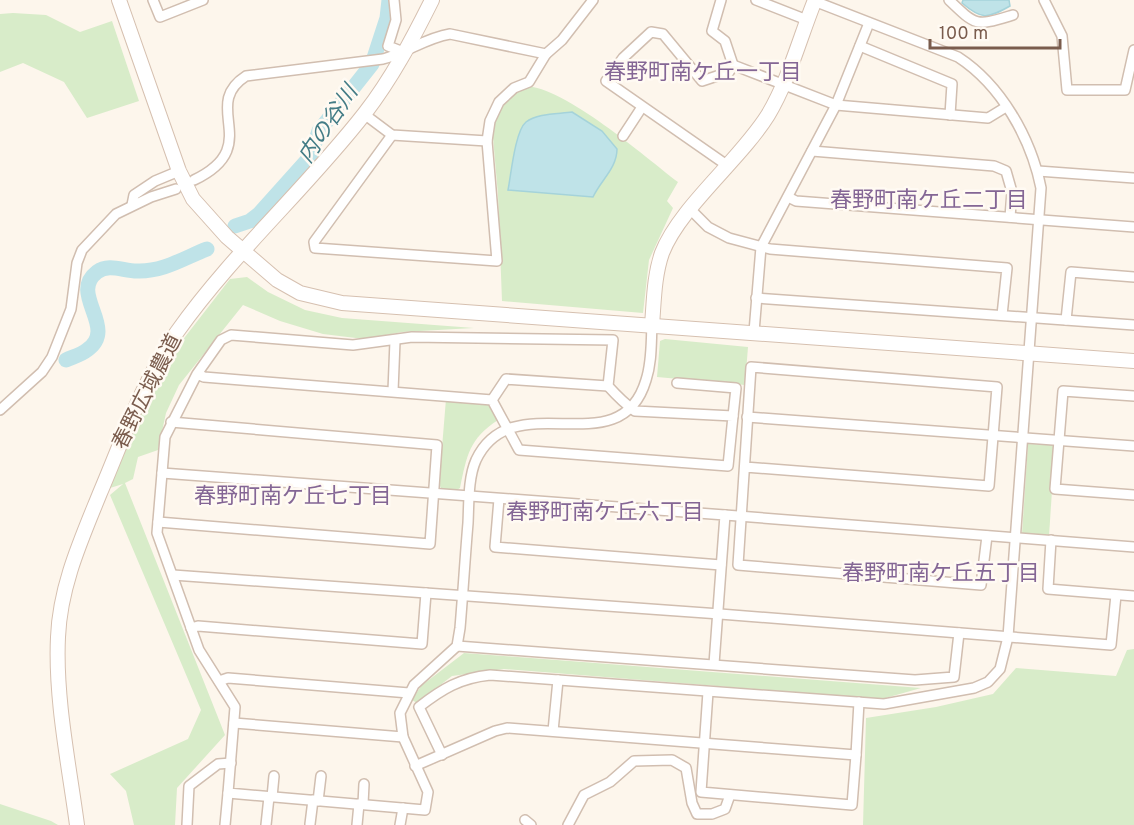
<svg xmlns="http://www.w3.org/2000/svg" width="1134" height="825" font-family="Overpass,'Noto Sans JP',sans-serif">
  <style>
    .green { fill: #d8ecc9 }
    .water { fill: #bfe3e8; stroke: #a5d3da; stroke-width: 1.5 }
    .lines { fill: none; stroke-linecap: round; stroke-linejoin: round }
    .river { stroke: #bfe3e8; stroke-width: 15 }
    .street-casing { stroke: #d1beb0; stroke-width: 12 }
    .secondary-casing { stroke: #d6c0b0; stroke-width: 16 }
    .street { stroke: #fff; stroke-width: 9 }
    .secondary { stroke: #fff; stroke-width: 14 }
    .labels { text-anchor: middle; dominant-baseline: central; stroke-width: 5; stroke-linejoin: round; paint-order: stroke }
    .street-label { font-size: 21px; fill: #7a5c4d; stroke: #fffaf3 }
    .neighbourhood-label { font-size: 22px; fill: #846695; stroke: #fffaf3 }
    .water-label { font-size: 22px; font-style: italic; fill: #437c86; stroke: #fffaf3 }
  </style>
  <rect width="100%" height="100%" fill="#fdf6ec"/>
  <g class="green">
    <path d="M13,13L46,15L80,32L112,21L139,101L87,118L64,82L23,63L0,72V14Z"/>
    <path d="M525,86C565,87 644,156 678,182L667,201L673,208L649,260L643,313L502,301L498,195L492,126L505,100Z"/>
    <path d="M247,277L268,292L305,310L342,318L474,328L402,332L364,339L323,334L280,321L243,305L179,385L166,413L158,450L138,457L133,479L125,483L225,735L177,788L175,825H134L126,791L110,774L188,739L201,710L110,495L123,484L110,488L144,404L171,355L230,279Z"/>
    <path d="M665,339L748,347L745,385L657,377L660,341Z"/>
    <path d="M446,399L489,403L498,420C469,439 467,455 460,488L455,491L442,490L439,484Z"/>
    <path d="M1028,444L1055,445L1049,536L1022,534Z"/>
    <path d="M1134,649V825H863L866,718L936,707L993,694L1016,668L1116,676L1127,650Z"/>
    <path d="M464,653L921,688L882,699L504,669L452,676L417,703L412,700L421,686Z"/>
    <path d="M0,804L51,821L58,825H0Z"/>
  </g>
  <g class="water">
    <path d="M963,0H1009L1010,6C987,19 982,20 962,3Z"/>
    <path d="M572,112L602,131L617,149C617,168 601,180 593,197L508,190C511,175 515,131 526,122C537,113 558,114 572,112Z"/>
  </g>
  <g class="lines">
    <g class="river">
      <path d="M235,226L250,221L259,214L310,157L319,131L372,64L387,18L389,0"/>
      <path d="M66,360C72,357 81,355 87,350C119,328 68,294 97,272C109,263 123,271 137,271C163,272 184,258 207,249"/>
    </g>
    <defs>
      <g id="street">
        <path d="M153,0L160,17L203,0"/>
        <path d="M394,0L396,20L388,46L406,53"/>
        <path d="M721,0L712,31L725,41L733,65"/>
        <path d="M756,0L807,20"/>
        <path d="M949,0C977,27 976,26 1013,15"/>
        <path d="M1044,0L1062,36L1067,90H1125L1134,50"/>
        <path d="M860,46L952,84L950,115"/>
        <path d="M733,65L836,105L988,118L1006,107"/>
        <path d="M364,114L392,135L487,141"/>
        <path d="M392,135L314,242L315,248L497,261L487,141L490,121L499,102L514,88L529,82L546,54"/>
        <path d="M623,136L642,107"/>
        <path d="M812,151L994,166L1006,171L1012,192L1010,217"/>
        <path d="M728,166L606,81L623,58L651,32L663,34L702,81L729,72L733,65"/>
        <path d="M1038,171L1134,178"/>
        <path d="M194,180C265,146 199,106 246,76L383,59C407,53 425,38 450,34L546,54L562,40L593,0"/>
        <path d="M788,197L796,201L1134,227"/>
        <path d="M132,205L134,195L155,181L179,171"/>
        <path d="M691,210L708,227L729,238L770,249L1007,268L1002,315"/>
        <path d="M756,298L1134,325"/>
        <path d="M1066,320L1071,272L1134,277"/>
        <path d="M754,332L761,247L836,105L869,23"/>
        <path d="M197,374L221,340L231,335L353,345L412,337L613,340L608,386C617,396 625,404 635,411L733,416L728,466L519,450C510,433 501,417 492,400L204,377L197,374L165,437L157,533L199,650L235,707L228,793L425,810L428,792L403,737L400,713L414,685L457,646L460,628C463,593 465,558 468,523C469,503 468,478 476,460C513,382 620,468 646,380C652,362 651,343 652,325"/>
        <path d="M677,383L736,388L733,416"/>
        <path d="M393,391L395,341"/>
        <path d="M1134,396L1063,391L1055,489L1134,495"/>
        <path d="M492,400L506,379L608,386"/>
        <path d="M0,410L42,372L52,357L71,309L77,263L82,250L116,214L151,197L176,189"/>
        <path d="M747,417L1134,446"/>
        <path d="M745,467L989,486L997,387L751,367L738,565L981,585L987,536"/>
        <path d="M162,473L725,515L714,664"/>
        <path d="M499,499L495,547L721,565"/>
        <path d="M725,515L1134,547"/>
        <path d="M158,522L430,544L437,445L171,422"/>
        <path d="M1051,540L1048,589L1134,596"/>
        <path d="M173,575L720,614L1111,645L1116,595"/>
        <path d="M191,628L198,626L422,644L426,593"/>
        <path d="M457,646L915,680L954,677L959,633"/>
        <path d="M219,681L228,678L409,693"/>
        <path d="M708,692L701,792L852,805L856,755"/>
        <path d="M234,723L403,737"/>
        <path d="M553,731L558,680"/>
        <path d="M442,755L419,707C442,689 460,678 490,675L884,704L974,688L988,682L1000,669L1008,637L1041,188C1031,138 1001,85 958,57L814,1"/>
        <path d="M415,766L495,731L507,728L856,755L859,702"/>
        <path d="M272,797L274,776"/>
        <path d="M318,801L321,776"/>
        <path d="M363,804L364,784"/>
        <path d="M525,820L531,825"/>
        <path d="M310,824L313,800"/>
        <path d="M187,825L189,786L218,764L231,763"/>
        <path d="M225,825L228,793"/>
        <path d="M266,825L269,797"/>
        <path d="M357,825L359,804"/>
        <path d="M400,825L403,808"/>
        <path d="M568,825L584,795L610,782L634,761L672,760L686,768L692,803L697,814H712L725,809L730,795"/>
      </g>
      <g id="secondary">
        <path d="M119,0L179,171L193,199L227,237L277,280L300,293L342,303L1134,361"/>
        <path d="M652,325C654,301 654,276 662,253C680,207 740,160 768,115C789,80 800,37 815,0"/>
        <path d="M77,825C69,765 55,698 58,637C60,586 81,540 100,493C123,439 143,380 177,332C233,253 306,189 365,113C392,78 412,40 432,0"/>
      </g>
    </defs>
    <use href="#street" class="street-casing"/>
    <use href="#secondary" class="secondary-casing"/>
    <use href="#street" class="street"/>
    <use href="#secondary" class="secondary"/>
  </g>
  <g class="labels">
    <g class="street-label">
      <text transform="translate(148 392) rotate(-63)">春野広域農道</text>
    </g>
    <g class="neighbourhood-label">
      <text x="703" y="73">春野町南ケ丘一丁目</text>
      <text x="929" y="201">春野町南ケ丘二丁目</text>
      <text x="293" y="497">春野町南ケ丘七丁目</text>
      <text x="605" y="513">春野町南ケ丘六丁目</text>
      <text x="941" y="574">春野町南ケ丘五丁目</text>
    </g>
    <g class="water-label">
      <text transform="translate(329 125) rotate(-56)">内の谷川</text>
    </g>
  </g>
  <path d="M930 39v9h130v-9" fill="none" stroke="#7a5c4d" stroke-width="3"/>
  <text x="939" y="39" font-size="18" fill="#7a5c4d" stroke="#fffaf3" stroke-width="4.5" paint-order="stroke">100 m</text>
</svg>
